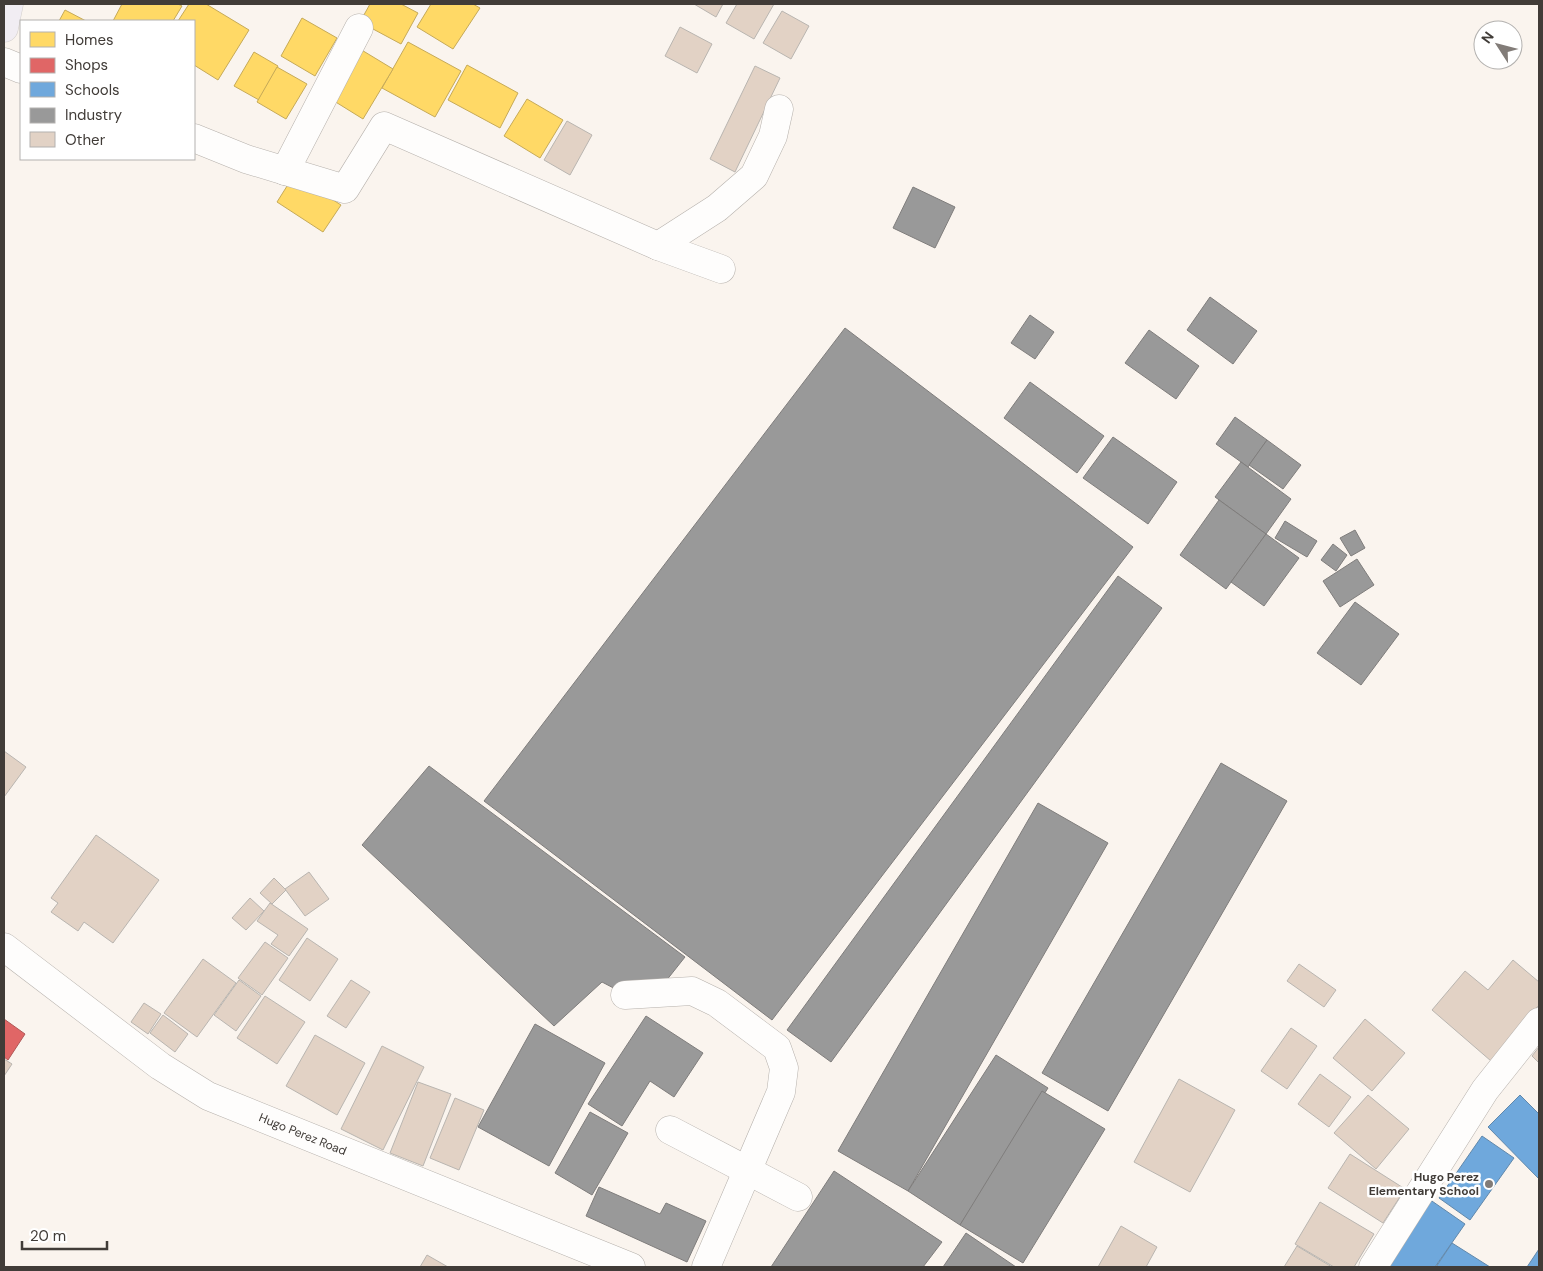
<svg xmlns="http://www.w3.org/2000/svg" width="1543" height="1271" font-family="'DM Sans',sans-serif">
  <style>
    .homes { fill: #ffd966; stroke: #c6aa58 }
    .shops { fill: #e06666; stroke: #b05958 }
    .schools { fill: #6fa8dc; stroke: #6188ab }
    .industry { fill: #999; stroke: #7f7d7c }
    .building { fill: #e2d2c5; stroke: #b9b5b0 }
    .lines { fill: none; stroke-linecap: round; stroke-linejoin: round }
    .minor-casing { stroke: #b6b1ac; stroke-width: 29 }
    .major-casing { stroke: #d4d0cd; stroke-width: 29 }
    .minor { stroke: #fefdfc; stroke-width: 28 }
    .major { stroke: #f1edf3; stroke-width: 28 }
    .poi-dot { fill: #827c78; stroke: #fff; stroke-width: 2 }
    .labels { text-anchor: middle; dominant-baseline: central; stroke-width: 5; stroke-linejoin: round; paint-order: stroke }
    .street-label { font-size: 12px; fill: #413c38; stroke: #fff }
    .poi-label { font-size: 12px; font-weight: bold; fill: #413c38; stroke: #fff; text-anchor: end }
  </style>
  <rect width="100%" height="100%" fill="#faf4ee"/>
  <g class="homes">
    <path d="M122,4H178L182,6L173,21H113Z"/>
    <path d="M189,4H206L249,30L218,80L194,65V21H178Z"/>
    <path d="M370,4H401L418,13L401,44L360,22Z"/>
    <path d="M431,4H473L480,8L453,49L417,27Z"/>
    <path d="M65,10L86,21H59Z"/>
    <path d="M302,18L337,38L315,76L281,56Z"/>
    <path d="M408,42L461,71L435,117L382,88Z"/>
    <path d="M355,46L393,69L363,119L326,96Z"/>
    <path d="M254,52L278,66L259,100L234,86Z"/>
    <path d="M467,65L518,93L500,128L448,100Z"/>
    <path d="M277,67L307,84L286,119L257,102Z"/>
    <path d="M527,99L563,120L540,158L504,136Z"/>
    <path d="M294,175L341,205L323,232L277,202Z"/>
  </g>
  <path class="shops" d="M4,1019L25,1034L8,1060L4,1057Z"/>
  <g class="schools">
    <path d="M1520,1095L1539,1114V1179L1488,1127Z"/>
    <path d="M1482,1136L1514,1158L1470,1220L1439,1198Z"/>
    <path d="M1429,1199L1465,1224L1435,1267H1383Z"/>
    <path d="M1452,1243L1490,1267H1436Z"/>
    <path d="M1539,1249V1267H1527Z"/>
  </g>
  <g class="industry">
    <path d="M913,187L955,207L935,248L893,228Z"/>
    <path d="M1210,297L1257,331L1233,364L1187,330Z"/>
    <path d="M1030,315L1054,332L1035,359L1011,343Z"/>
    <path d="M845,328L1133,547L772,1020L484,801Z"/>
    <path d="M1149,330L1199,366L1176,399L1125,363Z"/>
    <path d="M1030,382L1104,436L1077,473L1004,418Z"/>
    <path d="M1235,417L1267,440L1248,467L1216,444Z"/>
    <path d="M1113,437L1177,482L1148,524L1083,478Z"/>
    <path d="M1267,440L1301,465L1283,489L1249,465Z"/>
    <path d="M1241,462L1291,499L1266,534L1215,497Z"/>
    <path d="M1219,500L1266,534L1226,589L1180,555Z"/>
    <path d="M1285,521L1317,541L1307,557L1275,538Z"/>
    <path d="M1355,530L1365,548L1351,556L1340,538Z"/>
    <path d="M1266,534L1299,558L1264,606L1231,582Z"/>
    <path d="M1333,544L1347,555L1336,571L1321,560Z"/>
    <path d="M1357,559L1374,585L1340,607L1323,581Z"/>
    <path d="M1118,576L1162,608L831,1062L787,1030Z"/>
    <path d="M1355,602L1399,634L1361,685L1317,653Z"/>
    <path d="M1221,763L1287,801L1108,1111L1042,1073Z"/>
    <path d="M429,766L685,957L662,986L625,994L602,982L554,1026L362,845Z"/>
    <path d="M1038,803L1108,843L908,1191L838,1151Z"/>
    <path d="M646,1016L703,1053L674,1097L650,1081L622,1126L588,1104Z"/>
    <path d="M535,1024L605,1063L549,1166L478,1127Z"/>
    <path d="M996,1055L1048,1088L960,1225L908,1191Z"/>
    <path d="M1042,1091L1105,1129L1023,1263L960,1225Z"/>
    <path d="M590,1112L628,1133L592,1195L555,1173Z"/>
    <path d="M834,1171L942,1242L923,1267H771Z"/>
    <path d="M599,1187L660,1214L666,1203L706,1221L687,1262L586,1216Z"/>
    <path d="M966,1233L1016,1267H943Z"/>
  </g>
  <g class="building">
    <path d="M694,4H723L716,17Z"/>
    <path d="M737,4H774L754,39L726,23Z"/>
    <path d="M782,11L809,26L791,59L763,43Z"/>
    <path d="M680,27L712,44L697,73L665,56Z"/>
    <path d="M755,66L780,78L735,172L710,159Z"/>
    <path d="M567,121L592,135L570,175L544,160Z"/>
    <path d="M4,751L26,767L4,797Z"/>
    <path d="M96,835L159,880L113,943L84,922L78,931L51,912L58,903L51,898Z"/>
    <path d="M309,872L329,899L305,916L285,889Z"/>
    <path d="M274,878L286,890L272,904L260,893Z"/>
    <path d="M250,898L264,911L246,930L232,918Z"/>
    <path d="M270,903L308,929L289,956L271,944L278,935L257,921Z"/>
    <path d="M307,938L338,959L310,1001L279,980Z"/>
    <path d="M265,942L288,958L262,995L238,978Z"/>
    <path d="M203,959L236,983L197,1037L164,1013Z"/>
    <path d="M1513,960L1539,982V1005L1491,1061L1432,1010L1465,971L1488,990Z"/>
    <path d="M1299,964L1336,990L1324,1007L1287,981Z"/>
    <path d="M239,980L261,996L236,1031L214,1015Z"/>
    <path d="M351,980L370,992L346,1028L327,1016Z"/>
    <path d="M265,996L305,1022L277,1064L237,1038Z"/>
    <path d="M144,1003L161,1014L148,1034L131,1022Z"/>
    <path d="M163,1015L188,1034L175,1052L150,1033Z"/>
    <path d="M1365,1019L1405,1053L1372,1091L1333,1058Z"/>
    <path d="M1291,1028L1317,1046L1287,1089L1261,1071Z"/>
    <path d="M315,1035L365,1063L337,1115L286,1086Z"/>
    <path d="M382,1046L424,1067L383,1150L341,1129Z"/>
    <path d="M1539,1047V1063L1532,1056Z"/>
    <path d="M4,1059L12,1064L4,1076Z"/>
    <path d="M1320,1074L1351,1097L1329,1127L1298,1104Z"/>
    <path d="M1179,1079L1235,1110L1190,1192L1134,1162Z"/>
    <path d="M418,1082L451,1094L423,1166L390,1153Z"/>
    <path d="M1368,1095L1409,1129L1376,1169L1334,1133Z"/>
    <path d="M455,1098L484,1110L459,1170L430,1158Z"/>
    <path d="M1350,1154L1405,1189L1383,1223L1328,1188Z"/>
    <path d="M1320,1202L1374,1234L1354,1267H1334L1295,1244Z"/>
    <path d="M1121,1226L1157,1247L1146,1267H1098Z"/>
    <path d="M1297,1246L1332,1267H1284Z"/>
    <path d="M427,1255L448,1267H420Z"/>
  </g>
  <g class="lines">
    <defs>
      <g id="minor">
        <path d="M4,62L21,69"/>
        <path d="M194,138L246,159L345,189L384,126L658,246L721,269"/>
        <path d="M285,171L359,28"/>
        <path d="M658,246L717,208L754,176L773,136L779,109"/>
        <path id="s1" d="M4,947L160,1066L208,1096L631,1267"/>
        <path d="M625,995L692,991L717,1003L777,1048L784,1068L781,1092L706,1267"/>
        <path d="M670,1130L798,1197"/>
        <path d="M1373,1267L1485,1090L1539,1022"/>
      </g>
      <path id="major" d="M4,28L9,4"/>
    </defs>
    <use href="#minor" class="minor-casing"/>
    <use href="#major" class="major-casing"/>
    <use href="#minor" class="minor"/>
    <use href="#major" class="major"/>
  </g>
  <circle class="poi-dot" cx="1489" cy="1184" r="5"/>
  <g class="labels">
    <g class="street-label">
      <text stroke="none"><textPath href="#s1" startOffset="355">Hugo Perez Road</textPath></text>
    </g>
    <g class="poi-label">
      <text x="1479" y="1177">Hugo Perez<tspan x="1479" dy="14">Elementary School</tspan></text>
    </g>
  </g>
  <rect width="1543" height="1271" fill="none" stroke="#413c38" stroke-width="10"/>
  <rect x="20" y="20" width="175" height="140" fill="#ffffff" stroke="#b3b1af"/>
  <rect x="30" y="32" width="25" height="15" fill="#ffd966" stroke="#b3b1af"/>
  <text x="65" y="45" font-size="15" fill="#413c38">Homes</text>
  <rect x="30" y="58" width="25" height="15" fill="#e06666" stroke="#b3b1af"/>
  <text x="65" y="70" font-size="15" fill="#413c38">Shops</text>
  <rect x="30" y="82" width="25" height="15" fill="#6fa8dc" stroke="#b3b1af"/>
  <text x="65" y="95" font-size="15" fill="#413c38">Schools</text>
  <rect x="30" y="108" width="25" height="15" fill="#999999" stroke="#b3b1af"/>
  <text x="65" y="120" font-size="15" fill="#413c38">Industry</text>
  <rect x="30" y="132" width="25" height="15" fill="#e2d2c5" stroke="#b3b1af"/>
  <text x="65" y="145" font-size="15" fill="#413c38">Other</text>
  <g transform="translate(1498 45) rotate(306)"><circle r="24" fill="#ffffff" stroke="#b3b1af"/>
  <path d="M0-4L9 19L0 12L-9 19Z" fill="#827c78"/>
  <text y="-8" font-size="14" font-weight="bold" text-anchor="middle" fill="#413c38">N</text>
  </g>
  <path d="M22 1241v8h85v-8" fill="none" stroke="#413c38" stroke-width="2.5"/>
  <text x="30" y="1241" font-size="15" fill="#413c38" stroke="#ffffff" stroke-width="4" paint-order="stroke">20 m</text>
</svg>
